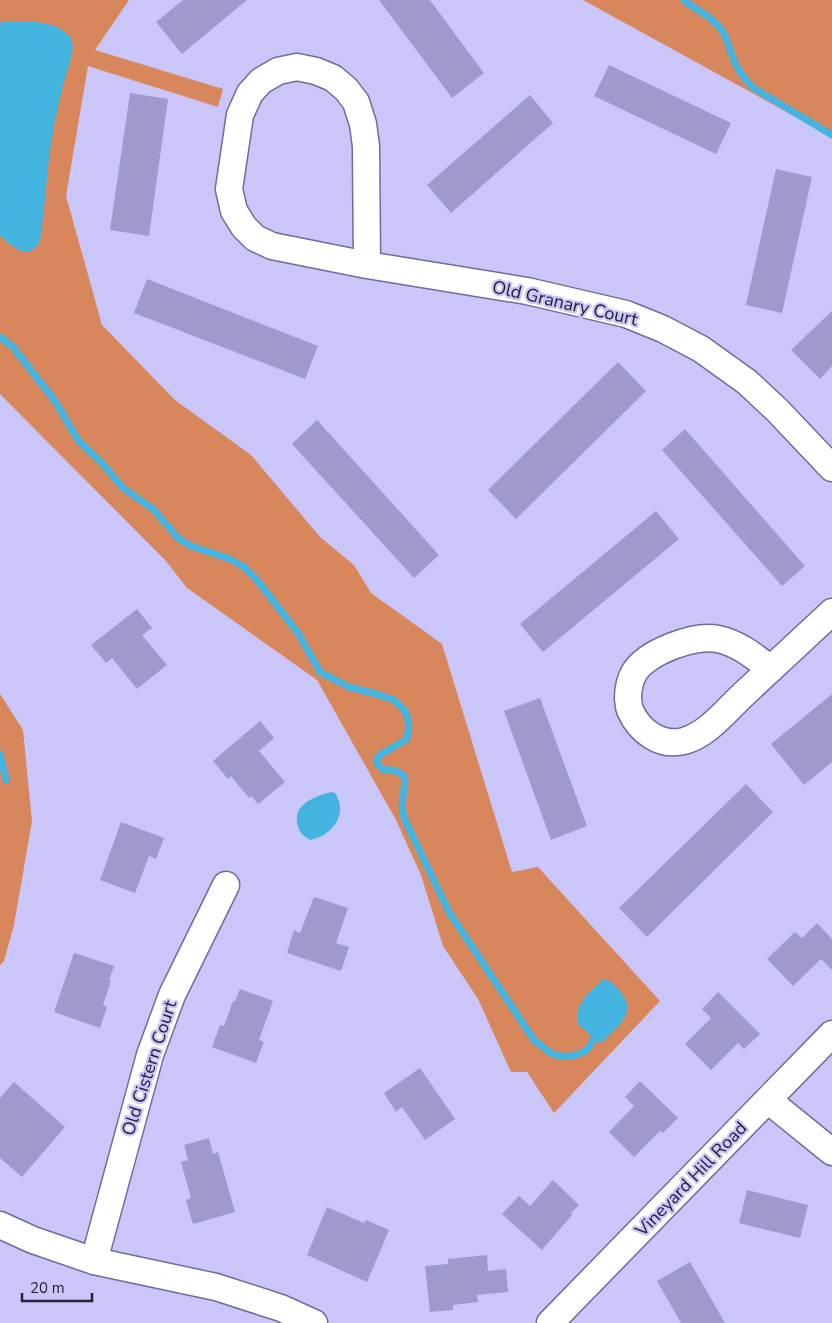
<svg xmlns="http://www.w3.org/2000/svg" width="832" height="1323" font-family="'Nunito Sans',sans-serif">
  <style>
    .green { fill: #d8875c }
    .water { fill: #43b3df }
    .lines { fill: none; stroke-linecap: round; stroke-linejoin: round }
    .stream { stroke: #43b3df; stroke-width: 7 }
    .building { fill: #9e9bcc }
    .street-casing { stroke: #6f6b9a; stroke-width: 29 }
    .street { stroke: #fff; stroke-width: 26 }
    .labels { text-anchor: middle; dominant-baseline: central; stroke-width: 4.5; stroke-linejoin: round; paint-order: stroke }
    .street-label { font-size: 18px; fill: #232235; stroke: #cac6fa }
  </style>
  <rect width="100%" height="100%" fill="#cac6fa"/>
  <g class="green">
    <path d="M0,0H129L95,50L223,89L218,107L88,66L66,196L102,325L175,400L251,455L320,537L354,565L371,593L442,644L512,872L538,867L660,1001L554,1113L527,1072H511L478,999L443,946L421,875L396,820L317,680L187,588L166,561L0,394Z"/>
    <path d="M583,0H832V137Z"/>
    <path d="M0,694L23,730L32,821L14,925L4,961L0,965Z"/>
  </g>
  <g class="water">
    <path d="M4,22C25,22 58,18 71,39C77,49 64,78 62,90C56,112 52,135 49,158C46,186 44,214 40,241C29,263 12,246 0,236V23Z"/>
    <path d="M331,792L335,793C349,814 332,836 310,840C304,836 300,834 298,826C292,804 314,797 331,792Z"/>
    <path d="M604,979C610,980 615,985 619,990C639,1012 618,1026 603,1042L599,1043L578,1024C573,1005 591,990 604,979Z"/>
  </g>
  <g class="lines">
    <g class="stream">
      <path d="M684,0C696,11 711,15 721,29C727,38 729,47 733,58C737,69 744,78 752,87L832,135"/>
      <path d="M0,337L13,347L55,401L78,440L101,462L123,488L153,509L178,538L191,546L230,559L244,567L257,580L298,633L320,672L349,687L380,695L394,700L405,711L409,724L407,739L380,755L377,759V764L384,770H394L403,775L405,781L402,805L404,818L449,912L534,1040C540,1044 546,1051 553,1054C567,1059 589,1056 593,1039"/>
      <path d="M0,754L6,780"/>
    </g>
  </g>
  <g class="building">
    <path d="M183,0H247L182,54L156,22Z"/>
    <path d="M379,0H430L484,73L452,98Z"/>
    <path d="M609,65L731,123L716,154L594,96Z"/>
    <path d="M130,93L168,99L149,236L110,230Z"/>
    <path d="M530,95L553,123L451,213L427,185Z"/>
    <path d="M776,169L812,177L782,313L746,305Z"/>
    <path d="M147,279L318,346L305,379L134,313Z"/>
    <path d="M832,311V366L820,379L791,350Z"/>
    <path d="M618,362L646,391L516,519L488,490Z"/>
    <path d="M317,420L439,555L414,578L292,444Z"/>
    <path d="M685,429L805,566L782,586L662,450Z"/>
    <path d="M656,511L679,539L543,652L520,624Z"/>
    <path d="M137,609L152,628L142,635L167,665L137,689L112,658L106,663L91,645Z"/>
    <path d="M832,694V762L804,785L771,744Z"/>
    <path d="M540,698L587,826L551,840L504,711Z"/>
    <path d="M260,721L274,738L259,751L285,782L258,804L251,796L249,798L231,776L228,779L213,761Z"/>
    <path d="M746,784L773,812L647,937L619,908Z"/>
    <path d="M121,822L164,838L156,859L149,856L135,893L100,880Z"/>
    <path d="M314,897L348,908L336,943L349,947L341,971L287,953L294,930L300,933Z"/>
    <path d="M817,923L832,939V970L821,959L793,986L767,959L795,932L802,938Z"/>
    <path d="M74,953L114,966L109,980L111,981L103,1005L107,1007L100,1028L54,1012Z"/>
    <path d="M240,989L273,1001L259,1040L264,1042L256,1063L212,1047L220,1025L224,1026L233,1001H235Z"/>
    <path d="M718,992L760,1034L744,1049L738,1043L711,1070L685,1044L711,1018L702,1009Z"/>
    <path d="M420,1068L455,1119L425,1140L402,1107L396,1112L384,1093Z"/>
    <path d="M640,1081L678,1118L663,1133L660,1131L634,1157L609,1132L634,1106L625,1097Z"/>
    <path d="M14,1082L65,1127L22,1177L0,1158V1098Z"/>
    <path d="M209,1138L213,1154L218,1152L235,1212L193,1224L186,1200L191,1198L181,1162L188,1160L184,1145Z"/>
    <path d="M553,1180L579,1205L571,1213L572,1215L542,1250L502,1214L519,1196L530,1206Z"/>
    <path d="M747,1190L808,1205L800,1238L739,1223Z"/>
    <path d="M327,1207L364,1223L366,1220L389,1230L367,1282L307,1255Z"/>
    <path d="M487,1255L488,1271L506,1269L508,1292L477,1295L478,1302L453,1305V1310L430,1312L425,1266L448,1264V1259Z"/>
    <path d="M690,1262L725,1323H681L657,1281Z"/>
  </g>
  <g class="lines">
    <defs>
      <g id="street">
        <path d="M367,265L366,146L363,124L356,102L346,89L333,78L316,71L297,67L278,71L261,81L250,93L240,115L229,189L234,211L244,227L255,238L272,246L367,265L527,291L626,314L663,329L701,349L747,382L777,410L832,468"/>
        <path d="M771,669C755,657 738,643 718,639C695,634 646,652 634,673C630,680 628,690 628,699C629,702 628,706 630,710C639,731 660,747 684,741C709,734 727,709 746,692C775,665 803,639 832,612"/>
        <path d="M768,1100L832,1152"/>
        <path d="M0,1225L33,1240L94,1261L216,1287L281,1308L314,1323"/>
        <path d="M94,1261L150,1055L172,995L226,885"/>
        <path d="M550,1323L832,1034"/>
      </g>
    </defs>
    <use href="#street" class="street-casing"/>
    <use href="#street" class="street"/>
  </g>
  <g class="labels">
    <g class="street-label">
      <text transform="translate(565 303) rotate(13)">Old Granary Court</text>
      <text transform="translate(149 1068) rotate(-72)">Old Cistern Court</text>
      <text transform="translate(691 1179) rotate(-46)">Vineyard Hill Road</text>
    </g>
  </g>
  <path d="M22 1293v8h70v-8" fill="none" stroke="#232235" stroke-width="2.5"/>
  <text x="30" y="1293" font-size="15" fill="#232235" stroke="#cac6fa" stroke-width="4" paint-order="stroke">20 m</text>
</svg>
